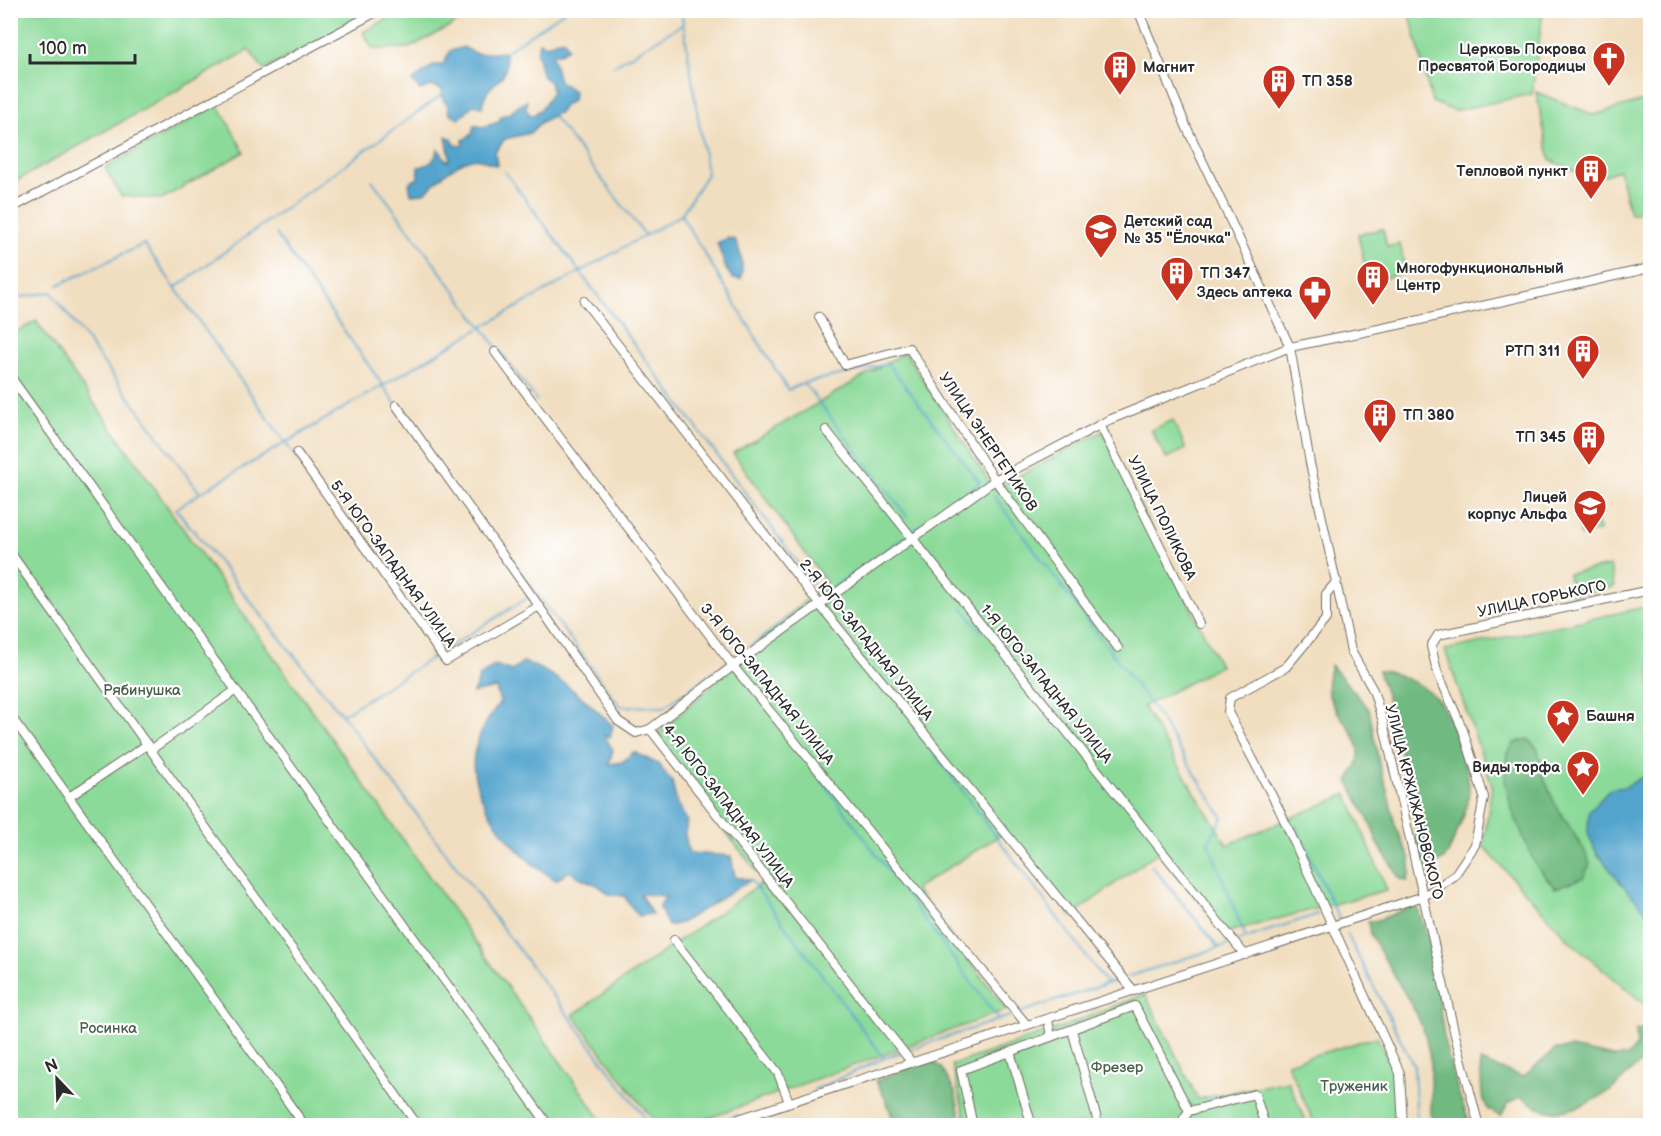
<svg xmlns="http://www.w3.org/2000/svg" width="1661" height="1136" font-family="'Balsamiq Sans',sans-serif">
  <style>
    .green { fill: #8bda99; stroke: #5b8262; stroke-width: 1.5 }
    .forest { fill: #70ba81; stroke: #4e7256; stroke-width: 1.5 }
    .water { fill: #52a4cd; stroke: #3e687c; stroke-width: 1.5 }
    .lines { fill: none; stroke-linecap: round; stroke-linejoin: round }
    .stream { stroke: #52a4cd; stroke-width: 2 }
    .minor-casing { stroke: #706a5f; stroke-width: 10 }
    .minor { stroke: #fff; stroke-width: 8 }
    .labels { text-anchor: middle; dominant-baseline: central; stroke-width: 4.5; stroke-linejoin: round; paint-order: stroke }
    .poi-label { font-size: 15px; font-weight: bold; fill: #2b2b2b; stroke: #fff; text-anchor: end }
    .street-label { font-size: 15px; fill: #2b2b2b; stroke: #fff }
    .park-label { font-size: 15px; fill: #48604c; stroke: #fff }
  </style>
  <rect width="100%" height="100%" fill="#fff"/>
  <filter id="ink" filterUnits="userSpaceOnUse"><feTurbulence type="fractalNoise" baseFrequency=".0167" numOctaves="2"/><feDisplacementMap in="SourceGraphic" scale="12" xChannelSelector="R" yChannelSelector="G"/><feConvolveMatrix kernelMatrix="1 2 1 2 8 2 1 2 1" color-interpolation-filters="sRGB"/></filter>
  <filter id="wash" filterUnits="userSpaceOnUse"><feTurbulence type="fractalNoise" baseFrequency=".008" numOctaves="4" result="noise"/><feDisplacementMap in="SourceGraphic" scale="24" xChannelSelector="R" yChannelSelector="G"/><feGaussianBlur stdDeviation="1.35" result="paint"/><feColorMatrix in="noise" values="0 0 0 0 0 0 0 0 0 0 0 0 0 0 0 0 0 1.4 0 .05"/><feComposite in="paint" operator="in"/></filter>
  <g filter="url(#wash)">
    <rect width="100%" height="100%" fill="#f1dec0"/>
    <g class="green">
      <path d="M11,11H373L264,70L249,50L11,184Z"/>
      <path d="M402,11V10L468,11L460,21L409,48L373,49L363,32Z"/>
      <path d="M1409,11H1543L1532,94L1454,111L1432,102Z"/>
      <path d="M1536,92L1594,115L1650,99V209L1630,214L1619,170L1593,179L1550,160Z"/>
      <path d="M218,104L244,152L162,199L121,196L105,168Z"/>
      <path d="M1383,229L1387,247L1400,244L1406,273L1368,281L1358,234Z"/>
      <path d="M36,321L605,1125L11,1126L10,336Z"/>
      <path d="M905,352L994,489L1103,431L1220,666L1143,707L1227,845L1347,794L1387,890L1225,933L1158,852L1071,916L1005,832L915,889L1007,1010L689,1125H657L573,1015L764,881L653,738L826,582L733,453Z"/>
      <path d="M1173,420L1186,449L1166,458L1151,430Z"/>
      <path d="M1593,505L1599,531L1581,535L1575,509Z"/>
      <path d="M1610,566L1614,587L1572,595L1568,574Z"/>
      <path d="M1650,606V1009L1570,941L1483,846L1492,785L1445,650Z"/>
      <path d="M1145,994L1198,1099L1288,1081L1308,1125H967L952,1065L1065,1026Z"/>
      <path d="M1377,1037L1396,1075L1399,1125H1315L1287,1063Z"/>
    </g>
    <g class="forest">
      <path d="M1331,665L1369,709L1380,768L1387,789L1395,825L1410,859V874L1407,881L1400,879L1377,842L1372,827L1348,781C1351,775 1355,770 1357,764C1368,738 1333,716 1328,692C1326,683 1329,674 1331,665Z"/>
      <path d="M1378,671C1394,670 1425,686 1436,698C1450,714 1469,766 1469,788C1469,811 1456,832 1448,854L1444,859L1425,871L1419,858L1416,844L1415,814L1410,799L1404,761L1392,733L1394,719Z"/>
      <path d="M1528,739L1538,749L1543,776L1555,804L1585,851L1590,864L1583,878L1555,888L1535,864L1512,810L1505,782L1508,753L1514,743Z"/>
      <path d="M1410,907H1417L1427,934L1434,963L1445,1045L1459,1095L1471,1125H1431V1063L1425,1034L1416,1013L1370,934L1368,922L1381,919Z"/>
      <path d="M1649,1028L1650,1058C1634,1066 1628,1075 1615,1087C1600,1099 1565,1116 1546,1110C1538,1108 1529,1101 1521,1097L1508,1103L1501,1116L1488,1110L1482,1095L1480,1061L1523,1077L1556,1049L1571,1048L1614,1057L1628,1056L1637,1045L1636,1030Z"/>
      <path d="M929,1060L941,1067L955,1092L962,1125H895L887,1102L876,1081Z"/>
    </g>
    <g class="water">
      <path d="M564,39L568,48L560,53L552,54L559,81L574,91L573,100L565,105L560,112L541,122L530,133L505,139L495,152L497,165C489,165 487,161 480,159C464,154 435,182 425,193L411,194L409,183L418,178V167C430,165 435,161 438,149L447,161L450,158L446,136L452,139L455,145L463,146V140L472,134L474,125L482,127L499,122L501,116L511,113L515,108L527,101L526,110L532,116L543,107L552,91L550,82L543,77L537,54L539,42L547,45L555,41Z"/>
      <path d="M463,47L477,54L505,52C512,86 487,76 482,107L473,105L459,119L449,113L448,105L443,100L442,89L431,86L420,90L412,81L434,65H443L450,51Z"/>
      <path d="M728,238L735,240C741,251 744,267 741,279H733L726,269L717,243Z"/>
      <path d="M523,662C555,671 589,702 613,726L610,737L604,735L613,750L609,764L622,762L634,752L658,764L672,781L676,801L687,821L685,835L689,853L731,856L735,877L751,880L681,923L668,926L659,907L666,896L640,894L652,914L638,916L624,896L608,894C597,880 584,884 570,871L556,880C547,874 537,868 529,861C501,836 463,785 476,746C481,729 490,716 500,702L496,688L473,693L480,676L495,665L512,671Z"/>
      <path d="M1650,773V915L1629,893L1596,852L1588,833L1589,812L1610,789L1625,787Z"/>
    </g>
    <g class="lines">
      <g class="stream">
        <path d="M505,52L566,10"/>
        <path d="M613,66L683,24"/>
        <path d="M553,116L645,235"/>
        <path d="M505,172L822,595"/>
        <path d="M372,180L537,401"/>
        <path d="M681,215L788,390L804,383L888,364L980,483L911,532"/>
        <path d="M276,234L396,404"/>
        <path d="M58,285L144,244L299,462"/>
        <path d="M175,288L443,94"/>
        <path d="M10,299L51,292L200,493"/>
        <path d="M804,383L907,516"/>
        <path d="M994,496L1154,709L1223,818L1208,842L1246,938"/>
        <path d="M485,524L620,706L664,707L727,662"/>
        <path d="M818,598L906,536"/>
        <path d="M963,608L982,633"/>
        <path d="M443,651L529,597"/>
        <path d="M732,659L813,601"/>
        <path d="M342,715L438,654"/>
        <path d="M913,725L1107,984"/>
        <path d="M822,781L999,1020"/>
        <path d="M1295,825L1339,918"/>
        <path d="M1152,866L1218,947"/>
        <path d="M751,880L884,1058"/>
        <path d="M1347,934L1414,1066L1417,1126"/>
        <path d="M1238,941L1318,914"/>
        <path d="M1127,977L1233,943"/>
        <path d="M814,1090L884,1058L1121,979"/>
        <path d="M648,1126L641,1112L342,715L176,509L200,493L482,327L681,215L707,174L681,10"/>
        <path d="M699,1126L738,1115"/>
      </g>
    </g>
  </g>
  <g filter="url(#ink)">
    <g class="lines">
      <defs>
        <g id="minor">
          <path d="M1138,10L1186,126L1290,347L1310,463L1351,651L1373,690L1383,722L1455,1035L1479,1126"/>
          <path d="M10,209L380,10"/>
          <path d="M584,301L819,604L1134,991"/>
          <path d="M819,317L845,365L909,348L995,480L1118,648"/>
          <path d="M495,352L733,666L1027,1025"/>
          <path d="M10,376L549,1126"/>
          <path d="M396,405L539,606L618,721L636,733L650,729L912,1063"/>
          <path d="M1100,425L1199,624"/>
          <path d="M826,430L1245,955"/>
          <path d="M297,453L446,661L539,606"/>
          <path d="M10,552L418,1126"/>
          <path d="M1337,581L1326,594V619L1286,667L1230,698L1228,712L1279,809L1400,1073L1403,1126"/>
          <path d="M10,715L305,1126"/>
          <path d="M650,729L733,666L995,480L1109,420L1290,347L1398,325L1650,268"/>
          <path d="M152,749L236,690"/>
          <path d="M69,797L148,744"/>
          <path d="M674,940L778,1073L789,1102"/>
          <path d="M1048,1019L1051,1037"/>
          <path d="M1072,1030L1099,1126"/>
          <path d="M1010,1052L1032,1126"/>
          <path d="M717,1126L1424,896L1454,876L1475,845L1484,797L1463,730L1437,671L1431,646L1438,635L1650,590"/>
          <path d="M973,1126L961,1070L1135,1006L1189,1111"/>
          <path d="M1183,1126L1184,1118L1189,1111L1255,1094L1265,1126"/>
        </g>
      </defs>
      <use href="#minor" class="minor-casing"/>
      <use href="#minor" class="minor"/>
    </g>
  </g>
  <defs>
    <symbol id="church-pin" viewBox="-11 -11 22 30"><path d="M0 17L-7.5 6A9.5 9.5 0 1 1 7.5 6Z" fill="#c8321e" stroke="#fff"/><path d="M-1.2-6h2.4v3.5h3.3v2.4h-3.3V6h-2.4V-.1h-3.3v-2.4h3.3Z" fill="#fff"/></symbol>
    <symbol id="building-pin" viewBox="-11 -11 22 30"><path d="M0 17L-7.5 6A9.5 9.5 0 1 1 7.5 6Z" fill="#c8321e" stroke="#fff"/><path d="M-4-6H4V6H1V3H-1V6H-4ZM-2.5-4.3h1.7v1.8h-1.7ZM.8-4.3h1.7v1.8H.8ZM-2.5-1h1.7V.8h-1.7ZM.8-1h1.7V.8H.8Z" fill="#fff"/></symbol>
    <symbol id="school-pin" viewBox="-11 -11 22 30"><path d="M0 17L-7.5 6A9.5 9.5 0 1 1 7.5 6Z" fill="#c8321e" stroke="#fff"/><path d="M0-5L7-2L0 1L-7-2ZM-4 1L0 2.5L4 1V4Q0 6-4 4Z" fill="#fff"/></symbol>
    <symbol id="pharmacy-pin" viewBox="-11 -11 22 30"><path d="M0 17L-7.5 6A9.5 9.5 0 1 1 7.5 6Z" fill="#c8321e" stroke="#fff"/><path d="M-2-6h4v4h4v4h-4v4h-4v-4h-4v-4h4Z" fill="#fff"/></symbol>
    <symbol id="sight-pin" viewBox="-11 -11 22 30"><path d="M0 17L-7.5 6A9.5 9.5 0 1 1 7.5 6Z" fill="#c8321e" stroke="#fff"/><path d="M0-6L1.8-2.2L6-1.7L2.9 1.2L3.7 5.4L0 3.3L-3.7 5.4L-2.9 1.2L-6-1.7L-1.8-2.2Z" fill="#fff"/></symbol>
  </defs>
  <g fill-rule="evenodd">
    <use href="#church-pin" x="1590" y="39" width="38" height="52"/>
    <use href="#building-pin" x="1101" y="48" width="38" height="52"/>
    <use href="#building-pin" x="1260" y="62" width="38" height="52"/>
    <use href="#building-pin" x="1572" y="152" width="38" height="52"/>
    <use href="#school-pin" x="1082" y="211" width="38" height="52"/>
    <use href="#building-pin" x="1158" y="254" width="38" height="52"/>
    <use href="#building-pin" x="1354" y="258" width="38" height="52"/>
    <use href="#pharmacy-pin" x="1296" y="273" width="38" height="52"/>
    <use href="#building-pin" x="1564" y="332" width="38" height="52"/>
    <use href="#building-pin" x="1361" y="396" width="38" height="52"/>
    <use href="#building-pin" x="1570" y="418" width="38" height="52"/>
    <use href="#school-pin" x="1571" y="487" width="38" height="52"/>
    <use href="#sight-pin" x="1544" y="697" width="38" height="52"/>
    <use href="#sight-pin" x="1564" y="748" width="38" height="52"/>
  </g>
  <g class="labels">
    <g class="poi-label">
      <text x="1586" y="49">Церковь Покрова<tspan x="1586" dy="17">Пресвятой Богородицы</tspan></text>
      <text x="1143" y="67" text-anchor="start">Магнит</text>
      <text x="1302" y="81" text-anchor="start">ТП 358</text>
      <text x="1568" y="171">Тепловой пункт</text>
      <text x="1124" y="221" text-anchor="start">Детский сад<tspan x="1124" dy="17">№ 35 "Ёлочка"</tspan></text>
      <text x="1396" y="268" text-anchor="start">Многофункциональный<tspan x="1396" dy="17">Центр</tspan></text>
      <text x="1200" y="273" text-anchor="start">ТП 347</text>
      <text x="1292" y="292">Здесь аптека</text>
      <text x="1560" y="351">РТП 311</text>
      <text x="1403" y="415" text-anchor="start">ТП 380</text>
      <text x="1566" y="437">ТП 345</text>
      <text x="1567" y="497">Лицей<tspan x="1567" dy="17">корпус Альфа</tspan></text>
      <text x="1586" y="716" text-anchor="start">Башня</text>
      <text x="1560" y="767">Виды торфа</text>
    </g>
    <g class="street-label">
      <text transform="translate(988 442) rotate(56)">УЛИЦА ЭНЕРГЕТИКОВ</text>
      <text transform="translate(1162 518) rotate(64)">УЛИЦА ПОЛИКОВА</text>
      <text transform="translate(393 564) rotate(54)">5-Я ЮГО-ЗАПАДНАЯ УЛИЦА</text>
      <text transform="translate(1542 599) rotate(-12)">УЛИЦА ГОРЬКОГО</text>
      <text transform="translate(866 640) rotate(51)">2-Я ЮГО-ЗАПАДНАЯ УЛИЦА</text>
      <text transform="translate(767 684) rotate(51)">3-Я ЮГО-ЗАПАДНАЯ УЛИЦА</text>
      <text transform="translate(1046 684) rotate(51)">1-Я ЮГО-ЗАПАДНАЯ УЛИЦА</text>
      <text transform="translate(1414 802) rotate(76)">УЛИЦА КРЖИЖАНОВСКОГО</text>
      <text transform="translate(728 806) rotate(52)">4-Я ЮГО-ЗАПАДНАЯ УЛИЦА</text>
    </g>
    <g class="park-label">
      <text x="142" y="690">Рябинушка</text>
      <text x="108" y="1028">Росинка</text>
      <text x="1117" y="1067">Фрезер</text>
      <text x="1354" y="1086">Труженик</text>
    </g>
  </g>
  <rect width="1661" height="1136" fill="none" stroke="#fff" stroke-width="36"/>
  <g transform="translate(57 1079) rotate(337)" stroke="#ffffff" stroke-width="4.5" paint-order="stroke">
  <path d="M0-4.5L10 22L0 15L-10 22Z" fill="#2b2b2b"/>
  <text y="-9" font-size="16" font-weight="bold" text-anchor="middle" fill="#2b2b2b">N</text>
  </g>
  <path d="M30 54v9h105v-9" fill="none" stroke="#2b2b2b" stroke-width="3"/>
  <text x="39" y="54" font-size="18" fill="#2b2b2b" stroke="#ffffff" stroke-width="4.5" paint-order="stroke">100 m</text>
</svg>
